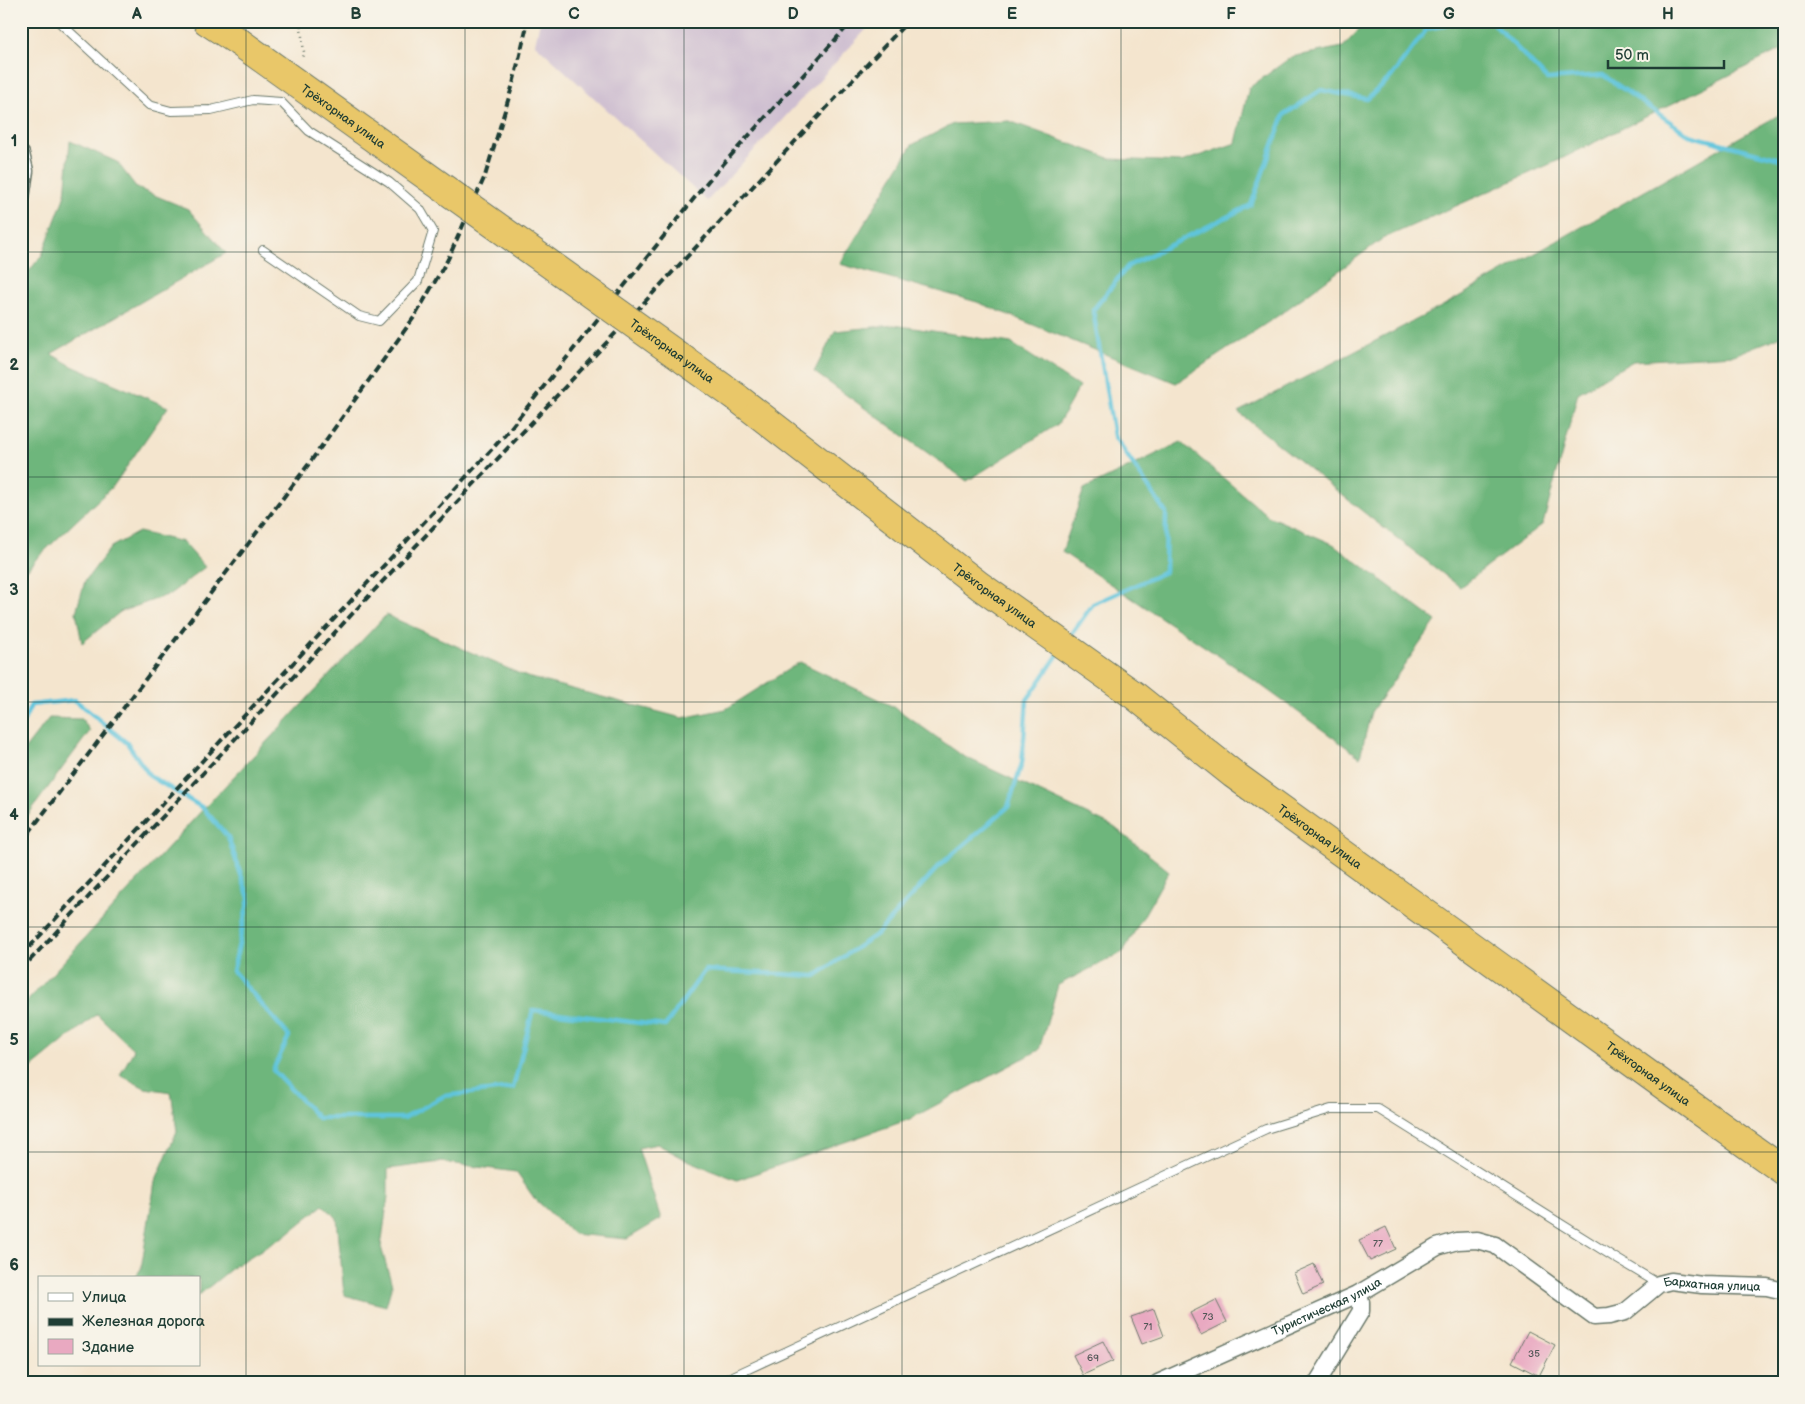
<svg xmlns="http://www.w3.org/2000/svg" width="1805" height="1404" font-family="'Balsamiq Sans',sans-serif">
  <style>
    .industrial { fill: #cebed0 }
    .forest { fill: #6eb67c; stroke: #467a58 }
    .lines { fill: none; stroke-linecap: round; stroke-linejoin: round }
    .stream { stroke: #5ec4dc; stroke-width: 4.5 }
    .building { fill: #e9a9c1 }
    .lane-casing { stroke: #6a786a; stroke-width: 10 }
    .street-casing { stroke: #6a786a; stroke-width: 19 }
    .highway-casing { stroke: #6a786a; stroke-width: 30 }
    .path { stroke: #6a786a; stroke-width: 2.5; stroke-dasharray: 1 4; stroke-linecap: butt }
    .lane { stroke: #fff; stroke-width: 8 }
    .street { stroke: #fff; stroke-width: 16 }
    .highway { stroke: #e9c769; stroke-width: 28 }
    .rail { stroke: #1f3d34; stroke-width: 4; stroke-dasharray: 8 4; stroke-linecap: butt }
    .highway-bridge-casing { stroke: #6a786a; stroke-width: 30; stroke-linecap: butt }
    .highway-bridge { stroke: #e9c769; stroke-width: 28 }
    .grid { fill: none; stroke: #1f3d34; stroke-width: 1; stroke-opacity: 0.55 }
    .labels { text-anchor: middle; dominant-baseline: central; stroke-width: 4; stroke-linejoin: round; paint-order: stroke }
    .number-label { font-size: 10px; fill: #525857 }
    .street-label { font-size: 12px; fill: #1f3d34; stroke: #f7f3e8 }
    .neatline { fill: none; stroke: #1f3d34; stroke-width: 2 }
    .grid-label { font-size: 16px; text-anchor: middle; font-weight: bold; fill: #1f3d34 }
  </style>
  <rect width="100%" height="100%" fill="#f7f3e8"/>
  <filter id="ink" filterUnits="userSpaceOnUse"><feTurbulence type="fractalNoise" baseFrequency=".02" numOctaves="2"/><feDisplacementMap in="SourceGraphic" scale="10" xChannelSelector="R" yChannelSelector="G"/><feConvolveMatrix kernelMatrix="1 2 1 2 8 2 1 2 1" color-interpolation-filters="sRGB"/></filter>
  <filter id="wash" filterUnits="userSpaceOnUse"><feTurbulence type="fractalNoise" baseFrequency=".0096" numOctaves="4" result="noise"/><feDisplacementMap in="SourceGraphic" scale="20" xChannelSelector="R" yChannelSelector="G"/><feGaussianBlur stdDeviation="1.12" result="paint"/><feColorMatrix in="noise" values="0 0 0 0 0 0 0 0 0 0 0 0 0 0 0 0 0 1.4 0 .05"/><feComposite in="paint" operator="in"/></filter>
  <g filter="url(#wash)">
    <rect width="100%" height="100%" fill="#f4e5ce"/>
    <path class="industrial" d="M540,21H874L707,201L535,44Z"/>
    <g class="forest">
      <path d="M1367,21H1784V48L1559,160L1382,239L1279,315L1176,383L977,302L840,264L912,145L953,124L1009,121L1112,159L1181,162L1236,143L1249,88L1291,57L1343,47Z"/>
      <path d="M1784,112V335L1734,355L1633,361L1578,393L1543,524L1460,587L1371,518L1238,412L1439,308Z"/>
      <path d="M70,141L117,162L137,188L188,209L226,253L51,354L72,366L168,407L114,485L37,558L21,577V281L42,255L65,195Z"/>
      <path d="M894,325L1011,343L1079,387L1058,424L967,481L814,372L835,331Z"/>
      <path d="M1181,442L1268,516L1333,544L1436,621L1371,712L1360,757L1240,670L1062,552L1084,489Z"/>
      <path d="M139,532L183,542L205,567L170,594L120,612L82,643L76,612L85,581L111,547Z"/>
      <path d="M386,615L527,677L682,718L726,709L800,662L894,707L963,756L1114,827L1169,871L1123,952L1058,985L1039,1050L910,1119L737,1180L685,1159L657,1144L638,1148L661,1219L627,1239L573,1234L534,1198L516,1172L441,1162L388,1169V1196L381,1247L392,1285L386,1306L344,1295L337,1218L323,1205L286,1235L236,1265L199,1295V1278H134L141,1269L155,1182L177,1131L171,1092L145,1088L120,1075L134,1050L97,1014L32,1067L21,1078V1008L193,820Z"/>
      <path d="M49,718L82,719L90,731L21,824V754Z"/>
    </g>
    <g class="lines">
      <g class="stream">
        <path d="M1491,21L1547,79L1603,75L1689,135L1784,160"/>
        <path d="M1069,638L1093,604L1165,572L1166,513L1114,436L1093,310L1128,266L1251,205L1284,115L1321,90L1367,99L1391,77L1427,29L1464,21"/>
        <path d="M21,727L31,705L75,700L127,743L150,776L203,808L228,837L249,898L233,971L289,1036L273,1070L318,1118H404L444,1096L513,1088L533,1010L665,1026L705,970L815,976L878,933L940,865L1008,807L1022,763L1027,700L1059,653"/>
      </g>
    </g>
    <g id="blocks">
      <g class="building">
        <path d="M1386,1227L1396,1249L1370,1261L1359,1240Z"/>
        <path d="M1314,1264L1323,1285L1303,1294L1294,1273Z"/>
        <path d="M1216,1300L1227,1322L1201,1335L1190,1313Z"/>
        <path d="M1154,1309L1164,1336L1142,1344L1131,1317Z"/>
        <path d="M1528,1331L1555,1345L1539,1376L1512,1362Z"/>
        <path d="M1103,1341L1113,1361L1083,1375L1073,1355Z"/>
      </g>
    </g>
  </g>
  <g filter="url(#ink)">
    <use href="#blocks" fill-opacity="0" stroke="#6a786a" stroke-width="1"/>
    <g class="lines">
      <defs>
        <g id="lane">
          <path d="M58,21L149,105L171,111L211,110L253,100L281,102L309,131L389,182L420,209L433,231L418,281L379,321L359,316L263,250"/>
          <path d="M718,1383L1266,1129L1331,1109H1378L1617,1259L1659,1284"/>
        </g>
        <g id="street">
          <path d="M21,154L25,171L21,198"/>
          <path id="s1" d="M1158,1383L1358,1294L1437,1247L1457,1241L1477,1240L1495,1245L1594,1317L1609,1316L1625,1312L1659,1284L1671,1281L1702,1285L1767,1287L1784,1291"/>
          <path d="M1317,1383L1361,1311V1302L1358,1294"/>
        </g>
        <g id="highway">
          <path d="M207,21L239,42"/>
          <path id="s2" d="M736,397L980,586L1134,695L1233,774L1666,1087L1784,1171"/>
        </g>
      </defs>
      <use href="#lane" class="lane-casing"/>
      <use href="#street" class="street-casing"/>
      <use href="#highway" class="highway-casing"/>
      <path class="path" d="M300,21L304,52L301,60"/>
      <use href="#lane" class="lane"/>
      <use href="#street" class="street"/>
      <use href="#highway" class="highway"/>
      <g class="rail">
        <path d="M21,843L308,465L415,316L448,259L485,176L513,84L528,21"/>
        <path d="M21,956L505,435L708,181L852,21"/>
        <path d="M21,970L204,772L908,21"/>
      </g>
      <defs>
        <g id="highway-bridge">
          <path id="s3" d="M239,42L736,397"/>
        </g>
      </defs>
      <use href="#highway-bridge" class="highway-bridge-casing"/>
      <use href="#highway-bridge" class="highway-bridge"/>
    </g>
  </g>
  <path class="grid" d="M246,21V1383M465,21V1383M684,21V1383M902,21V1383M1121,21V1383M1340,21V1383M1559,21V1383M21,252H1784M21,477H1784M21,702H1784M21,927H1784M21,1152H1784"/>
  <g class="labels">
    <g class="number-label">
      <text x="1378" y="1244">77</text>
      <text x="1208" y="1317">73</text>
      <text x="1148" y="1327">71</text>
      <text x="1534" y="1354">35</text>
      <text x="1093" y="1358">69</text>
    </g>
    <g class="street-label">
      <text stroke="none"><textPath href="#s3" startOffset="128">Трёхгорная улица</textPath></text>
      <text stroke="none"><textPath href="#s3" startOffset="532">Трёхгорная улица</textPath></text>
      <text stroke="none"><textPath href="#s2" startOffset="326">Трёхгорная улица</textPath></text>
      <text stroke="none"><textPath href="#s2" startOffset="731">Трёхгорная улица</textPath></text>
      <text stroke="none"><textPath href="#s2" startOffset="1136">Трёхгорная улица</textPath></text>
      <text stroke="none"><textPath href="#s1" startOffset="622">Бархатная улица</textPath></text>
      <text stroke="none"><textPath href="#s1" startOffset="185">Туристическая улица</textPath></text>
    </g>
  </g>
  <rect width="1805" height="1404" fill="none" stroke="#f7f3e8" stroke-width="55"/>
  <rect x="38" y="1276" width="162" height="90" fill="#f7f3e8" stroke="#a1aaa0"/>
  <rect x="48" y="1293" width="25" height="8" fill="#ffffff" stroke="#a1aaa0"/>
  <text x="82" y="1302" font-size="15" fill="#1f3d34">Улица</text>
  <rect x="48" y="1318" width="25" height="8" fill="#1f3d34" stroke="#a1aaa0"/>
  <text x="82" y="1326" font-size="15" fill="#1f3d34">Железная дорога</text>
  <rect x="48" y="1339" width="25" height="15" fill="#e9a9c1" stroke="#a1aaa0"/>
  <text x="82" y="1352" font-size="15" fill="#1f3d34">Здание</text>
  <path d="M1608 60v8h116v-8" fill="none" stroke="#1f3d34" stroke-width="2.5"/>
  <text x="1615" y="60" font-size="15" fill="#1f3d34" stroke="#f7f3e8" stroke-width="4" paint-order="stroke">50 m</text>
  <rect x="28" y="28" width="1750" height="1348" class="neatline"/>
  <g class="grid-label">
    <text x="137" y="19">A</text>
    <text x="356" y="19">B</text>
    <text x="574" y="19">C</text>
    <text x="793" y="19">D</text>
    <text x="1012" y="19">E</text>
    <text x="1231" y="19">F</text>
    <text x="1449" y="19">G</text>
    <text x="1668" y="19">H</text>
    <text x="14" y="146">1</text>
    <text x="14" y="370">2</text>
    <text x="14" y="595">3</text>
    <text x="14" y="820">4</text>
    <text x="14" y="1045">5</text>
    <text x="14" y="1270">6</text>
  </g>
</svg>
